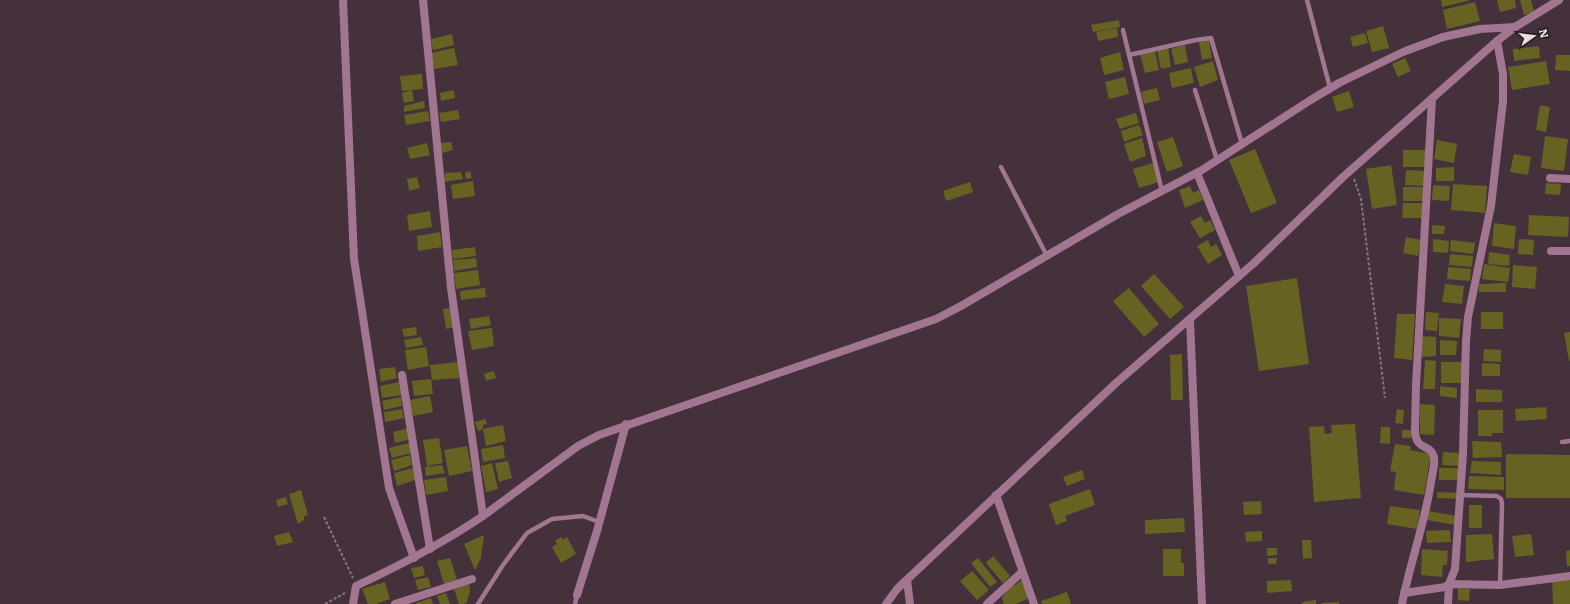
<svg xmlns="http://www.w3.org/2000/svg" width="1570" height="604" font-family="Literata,serif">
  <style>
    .building { fill: #666221 }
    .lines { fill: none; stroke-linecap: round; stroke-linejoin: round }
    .path { stroke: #887780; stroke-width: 2; stroke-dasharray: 3 2; stroke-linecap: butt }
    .service { stroke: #a27690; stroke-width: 4.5 }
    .minor { stroke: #a27690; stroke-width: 8 }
    .tertiary { stroke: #a27690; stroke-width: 8 }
  </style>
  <rect width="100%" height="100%" fill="#45313c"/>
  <g class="building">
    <path d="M1441,0H1468V1L1442,7Z"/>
    <path d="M1497,0H1515L1516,8L1500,12Z"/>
    <path d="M1520,0H1531L1534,12L1524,15Z"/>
    <path d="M1475,2L1480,21L1447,29L1443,10Z"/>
    <path d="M1119,20L1120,27L1093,32L1091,25Z"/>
    <path d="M1383,26L1389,48L1372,52L1366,31Z"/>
    <path d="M1117,28L1118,37L1098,41L1096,32Z"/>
    <path d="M1365,33L1368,43L1353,47L1350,37Z"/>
    <path d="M452,34L454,45L433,50L431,39Z"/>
    <path d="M1209,40L1212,58L1202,60L1199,42Z"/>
    <path d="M1185,45L1188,62L1175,65L1171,49Z"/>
    <path d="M1539,46L1540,58L1514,61L1513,49Z"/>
    <path d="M1168,47L1171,67L1161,69L1157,50Z"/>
    <path d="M454,48L458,65L434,69L431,53Z"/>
    <path d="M1155,51L1159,70L1145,73L1140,54Z"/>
    <path d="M1120,52L1124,70L1104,75L1100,58Z"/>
    <path d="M1556,55H1570V71L1555,70Z"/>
    <path d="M1405,58L1411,71L1398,77L1392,64Z"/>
    <path d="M1213,61L1218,80L1200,87L1194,67Z"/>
    <path d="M1546,61L1550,84L1512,90L1508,67Z"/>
    <path d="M1191,68L1194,83L1172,88L1169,73Z"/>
    <path d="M422,74L423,89L402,91L400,76Z"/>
    <path d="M1125,77L1129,94L1109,99L1105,82Z"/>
    <path d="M1157,88L1160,100L1144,104L1141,92Z"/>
    <path d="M412,90L414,101L404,103L402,93Z"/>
    <path d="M454,90L455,98L441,101L440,93Z"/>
    <path d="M1349,91L1354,107L1337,112L1332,97Z"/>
    <path d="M424,101L425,108L404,112V106Z"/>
    <path d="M1540,105L1550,107L1546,132L1536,130Z"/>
    <path d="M458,110L460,119L441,122L439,113Z"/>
    <path d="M428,111L430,121L406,125L404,115Z"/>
    <path d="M1136,113L1139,123L1120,129L1116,119Z"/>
    <path d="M1139,125L1143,135L1124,142L1121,131Z"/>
    <path d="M1545,136L1568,139L1564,171L1541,168Z"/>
    <path d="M1173,137L1183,166L1167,172L1157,142Z"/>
    <path d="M1142,138L1146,156L1130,162L1124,144Z"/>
    <path d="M1437,140L1457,144L1454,163L1434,159Z"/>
    <path d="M451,142L453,150L442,153L440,143Z"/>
    <path d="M427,143L430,155L410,159L407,148Z"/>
    <path d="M1255,149L1277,203L1251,213L1229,160Z"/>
    <rect x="1403" y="150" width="25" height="17"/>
    <path d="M1514,154L1531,157L1528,175L1510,172Z"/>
    <path d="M1153,163L1159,182L1139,188L1133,169Z"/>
    <path d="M1391,165L1397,205L1372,209L1366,169Z"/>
    <path d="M1454,167V181H1436V168Z"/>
    <path d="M1406,170L1425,171L1424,186L1405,185Z"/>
    <path d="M470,171L472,178L466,179L465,173Z"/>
    <path d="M461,172L463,179L444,182L445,173Z"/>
    <path d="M417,177L420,188L409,191L407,179Z"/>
    <path d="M473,181L475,196L453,199L451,185Z"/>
    <path d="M970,182L973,192L946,201L943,191Z"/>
    <path d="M1546,183L1561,184L1560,195L1545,194Z"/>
    <path d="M1453,184L1487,186L1485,213L1451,210Z"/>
    <path d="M1433,185L1450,186L1449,201L1432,200Z"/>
    <path d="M1190,186L1193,193L1199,190L1203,200L1185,208L1179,190Z"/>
    <rect x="1403" y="187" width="21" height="14"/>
    <path d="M1403,203H1423V218H1402Z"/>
    <path d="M430,211L432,227L409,231L407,215Z"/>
    <path d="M1529,215L1569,217L1568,237L1528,235Z"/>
    <path d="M1201,216L1205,223L1210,220L1215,230L1200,238L1190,222Z"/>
    <path d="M1494,223L1516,226L1514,249L1492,246Z"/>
    <path d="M1432,225L1445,226L1444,234H1432Z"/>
    <path d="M440,232L442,247L418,251L417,236Z"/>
    <path d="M1406,237L1421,240L1418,256L1403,253Z"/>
    <path d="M1433,239L1449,241L1448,253L1433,252Z"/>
    <path d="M1519,239L1534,240L1533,255L1518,254Z"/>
    <path d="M1208,240L1211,247L1216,244L1222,255L1208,264L1197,246Z"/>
    <path d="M1451,240L1475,243L1473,254L1450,251Z"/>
    <path d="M475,247L476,256L453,259L452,250Z"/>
    <path d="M1489,252L1510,255L1509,266L1488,264Z"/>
    <path d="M1450,254L1473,256L1472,267L1449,265Z"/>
    <path d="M476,258L477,267L454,271L453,260Z"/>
    <path d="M1484,264L1510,268L1508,282L1482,279Z"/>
    <path d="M1513,265L1537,267L1535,289L1512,287Z"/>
    <path d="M1448,267L1471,269L1470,281L1447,279Z"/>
    <path d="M478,270L480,285L456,289L454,273Z"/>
    <path d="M1154,274L1184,307L1170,319L1141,286Z"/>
    <path d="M1297,278L1309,364L1259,371L1246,286Z"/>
    <path d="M1506,283V292H1479V284Z"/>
    <path d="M1445,284L1464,286L1462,304L1442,302Z"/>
    <path d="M485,288L486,297L461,300L460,291Z"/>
    <path d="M1129,288L1159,324L1144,337L1113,301Z"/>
    <path d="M451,308L454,327L446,329L443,309Z"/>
    <path d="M1426,312L1439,313L1437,331L1425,330Z"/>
    <rect x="1481" y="312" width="22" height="17"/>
    <path d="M1397,314H1415L1412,360L1394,358Z"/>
    <path d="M489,316L491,325L471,329L469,319Z"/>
    <path d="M1439,318L1461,319L1459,338L1439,336Z"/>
    <path d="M416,327L417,335L404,337L402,329Z"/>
    <path d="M492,328L494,346L472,350L468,331Z"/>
    <path d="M1570,332V360L1569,361L1564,333Z"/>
    <path d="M1422,336L1436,337V356L1422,357Z"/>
    <path d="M421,337L423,345L406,348L404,340Z"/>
    <path d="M1440,340L1457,341L1456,355H1440Z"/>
    <path d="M426,347L429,366L408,370L405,350Z"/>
    <path d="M1484,349L1501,350V362L1483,361Z"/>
    <path d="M1182,354L1183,400H1171L1170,355Z"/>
    <path d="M1425,360L1436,361L1435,389H1423Z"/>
    <path d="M458,362L459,378L432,380L430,365Z"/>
    <rect x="1441" y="362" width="23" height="21"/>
    <path d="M1482,363L1500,364V376H1482Z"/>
    <path d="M395,367L397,378L381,382L379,369Z"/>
    <path d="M494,371L496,378L486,381L484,374Z"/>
    <path d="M431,379L433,394L414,396L412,381Z"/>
    <path d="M399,382L402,395L382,398L380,386Z"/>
    <path d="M1440,386L1457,388V398L1440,396Z"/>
    <path d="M1476,389L1502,390V402H1476Z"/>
    <path d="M430,396L433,412L413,416L410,400Z"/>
    <path d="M401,397L402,406L384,410L382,401Z"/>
    <path d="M1420,404L1435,405L1434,435L1420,434Z"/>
    <path d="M1546,407L1547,419L1516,421L1515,409Z"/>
    <path d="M402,409L404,418L385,422L384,412Z"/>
    <path d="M1397,409L1404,410L1403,424L1395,423Z"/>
    <path d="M1478,410H1503V433H1492V436H1478Z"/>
    <path d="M485,419L487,424L483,425V429L478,431L475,422Z"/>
    <path d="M1355,424L1361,498L1314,502L1309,427L1324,426L1325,434L1332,433L1331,425Z"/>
    <path d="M503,425L506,441L486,446L483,429Z"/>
    <path d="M1381,427H1390V444L1380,443Z"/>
    <path d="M409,428L411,439L395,443L393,432Z"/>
    <path d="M1402,430H1412L1411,438H1402Z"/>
    <path d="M439,438L443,463L427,466L423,440Z"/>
    <path d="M1472,441L1501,442L1502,457L1473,458Z"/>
    <path d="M409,443L411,453L392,458L389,448Z"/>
    <path d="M1395,444L1411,446L1410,450L1431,454L1424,495L1394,490L1396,472L1390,471Z"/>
    <path d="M503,445L505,458L483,462L481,449Z"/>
    <path d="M467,446L472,471L449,476L444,450Z"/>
    <path d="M1443,452L1460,453L1459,466L1442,465Z"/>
    <path d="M1506,454L1570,455V498H1506Z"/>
    <path d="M410,455L412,465L394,471L391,460Z"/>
    <path d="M508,461L512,478L499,482L495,463Z"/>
    <path d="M1472,461L1501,462V475L1470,473Z"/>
    <path d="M492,463L498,489L486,492L481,466Z"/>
    <path d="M442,465L445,473L426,476L425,467Z"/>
    <path d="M413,468L415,480L397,486L394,473Z"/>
    <rect x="1439" y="468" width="21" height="12"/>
    <path d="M1082,470L1085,479L1067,486L1063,477Z"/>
    <path d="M1469,476L1504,477V490L1468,489Z"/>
    <path d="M446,477L448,491L426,495L424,480Z"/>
    <path d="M1090,489L1095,505L1065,516L1067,521L1056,525L1049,504Z"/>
    <path d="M301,490L308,515L304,516V520L298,524L289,494Z"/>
    <path d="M1437,492L1459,493V499L1437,498Z"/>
    <path d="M286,497L288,504L278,507L276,500Z"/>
    <path d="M1261,501L1262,514L1244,515L1243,502Z"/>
    <rect x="1469" y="505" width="13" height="23"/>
    <path d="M1390,506L1420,510L1417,529L1387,524Z"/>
    <path d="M1428,511L1456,516L1455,525L1427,520Z"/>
    <path d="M1184,518L1185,532L1145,534V520Z"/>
    <path d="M1450,530L1451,542L1427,543L1426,531Z"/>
    <path d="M1262,531V541L1246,542L1245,532Z"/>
    <path d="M289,532L293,542L277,546L274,536Z"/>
    <path d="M1492,534L1494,559L1466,562V535Z"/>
    <path d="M1531,534L1534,555L1515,557L1512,536Z"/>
    <path d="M484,535L481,558L475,570L464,544Z"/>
    <path d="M561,537L563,540L567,537L576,554L561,563L552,547L557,544L555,541Z"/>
    <path d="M1302,540H1311L1312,558L1303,559Z"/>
    <path d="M1267,548H1277V555L1267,556Z"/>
    <path d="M1163,549H1181V563H1184V576H1163Z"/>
    <path d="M1422,549L1448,551L1447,565H1443L1442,577L1421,575Z"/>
    <path d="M1570,550V566H1567L1566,551Z"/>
    <path d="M993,556L1010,576L1003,583L986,563Z"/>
    <path d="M450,558L457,580L444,584L437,561Z"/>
    <path d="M978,558L997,582L990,587L971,563Z"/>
    <path d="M1268,558H1277L1276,564H1268Z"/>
    <path d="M423,566L425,575L414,578L411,568Z"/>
    <path d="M972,571L989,590L977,600L960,581Z"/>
    <path d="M428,577L431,587L418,590L415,580Z"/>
    <path d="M1570,579V604H1553L1552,580Z"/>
    <path d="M1022,580L1029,598L1016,604H1004L1002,598L1008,589Z"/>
    <path d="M1291,580L1292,591L1267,593V581Z"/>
    <path d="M385,582L390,599L376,604H368L362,589Z"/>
    <path d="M469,582L470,591L467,602L464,604H459L454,589Z"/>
    <path d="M1458,588L1470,589L1469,601L1458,600Z"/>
    <path d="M1067,592L1071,604H1042L1041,601Z"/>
    <path d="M446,593L450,604H440L437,596Z"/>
    <path d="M431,598L433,604H417L416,603Z"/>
    <path d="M1316,600V604H1302V602Z"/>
    <path d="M1339,602V604H1322L1321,603Z"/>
  </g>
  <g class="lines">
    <g class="path">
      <path d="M1354,179L1361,199L1385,398"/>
      <path d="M324,517L353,578"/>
      <path d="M325,604L345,593"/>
    </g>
    <g class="service">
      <path d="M1307,0L1330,88"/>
      <path d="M1123,30L1162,191"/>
      <path d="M1129,55L1196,40L1211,38L1242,144"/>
      <path d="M1195,90L1217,160"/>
      <path d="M1001,167L1047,256"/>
      <path d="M1562,442L1570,441"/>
      <path d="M1460,495L1497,496L1501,499L1502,504L1500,585"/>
      <path d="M478,604L503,565L527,533L552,519L583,516L599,522"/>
      <path d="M575,604L577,595"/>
    </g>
    <g class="minor">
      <path d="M343,0L354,259L389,488L414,558"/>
      <path d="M423,0L451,288L483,516L578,446L599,435L936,319L961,306L1118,214L1202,170L1309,101L1339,83L1403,52L1443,37L1480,29L1515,27"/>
      <path d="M1197,173L1239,276"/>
      <path d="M1550,178L1570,179"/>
      <path d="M1551,251H1570"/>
      <path d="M1190,320L1202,604"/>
      <path d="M402,375L430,549"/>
      <path d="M996,495L1034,604"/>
      <path d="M907,580L910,604"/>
      <path d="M1404,593L1445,587L1449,584L1455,569L1463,453L1466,341L1468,317L1491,206L1503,101V74L1497,41"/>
      <path d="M577,595L597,531L626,424"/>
      <path d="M353,604L356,586C401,565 443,543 483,516"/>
      <path d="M395,604L472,579"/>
      <path d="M987,604L1022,572"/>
      <path d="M1402,604C1410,563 1425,523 1431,482C1432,475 1435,465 1434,458C1432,443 1415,452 1415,430L1416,385L1432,99"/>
      <path d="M1448,604L1449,584L1500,585L1570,576"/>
    </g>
    <path class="tertiary" d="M886,604L897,589L1116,383L1254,263L1343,177L1497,41L1515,27L1559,0"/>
  </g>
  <g transform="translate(1534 36) rotate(76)" stroke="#251c21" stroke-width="3" paint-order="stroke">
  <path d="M0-3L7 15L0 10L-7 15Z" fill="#e9dce3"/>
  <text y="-6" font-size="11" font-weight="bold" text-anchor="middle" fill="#e9dce3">N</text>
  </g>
</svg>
